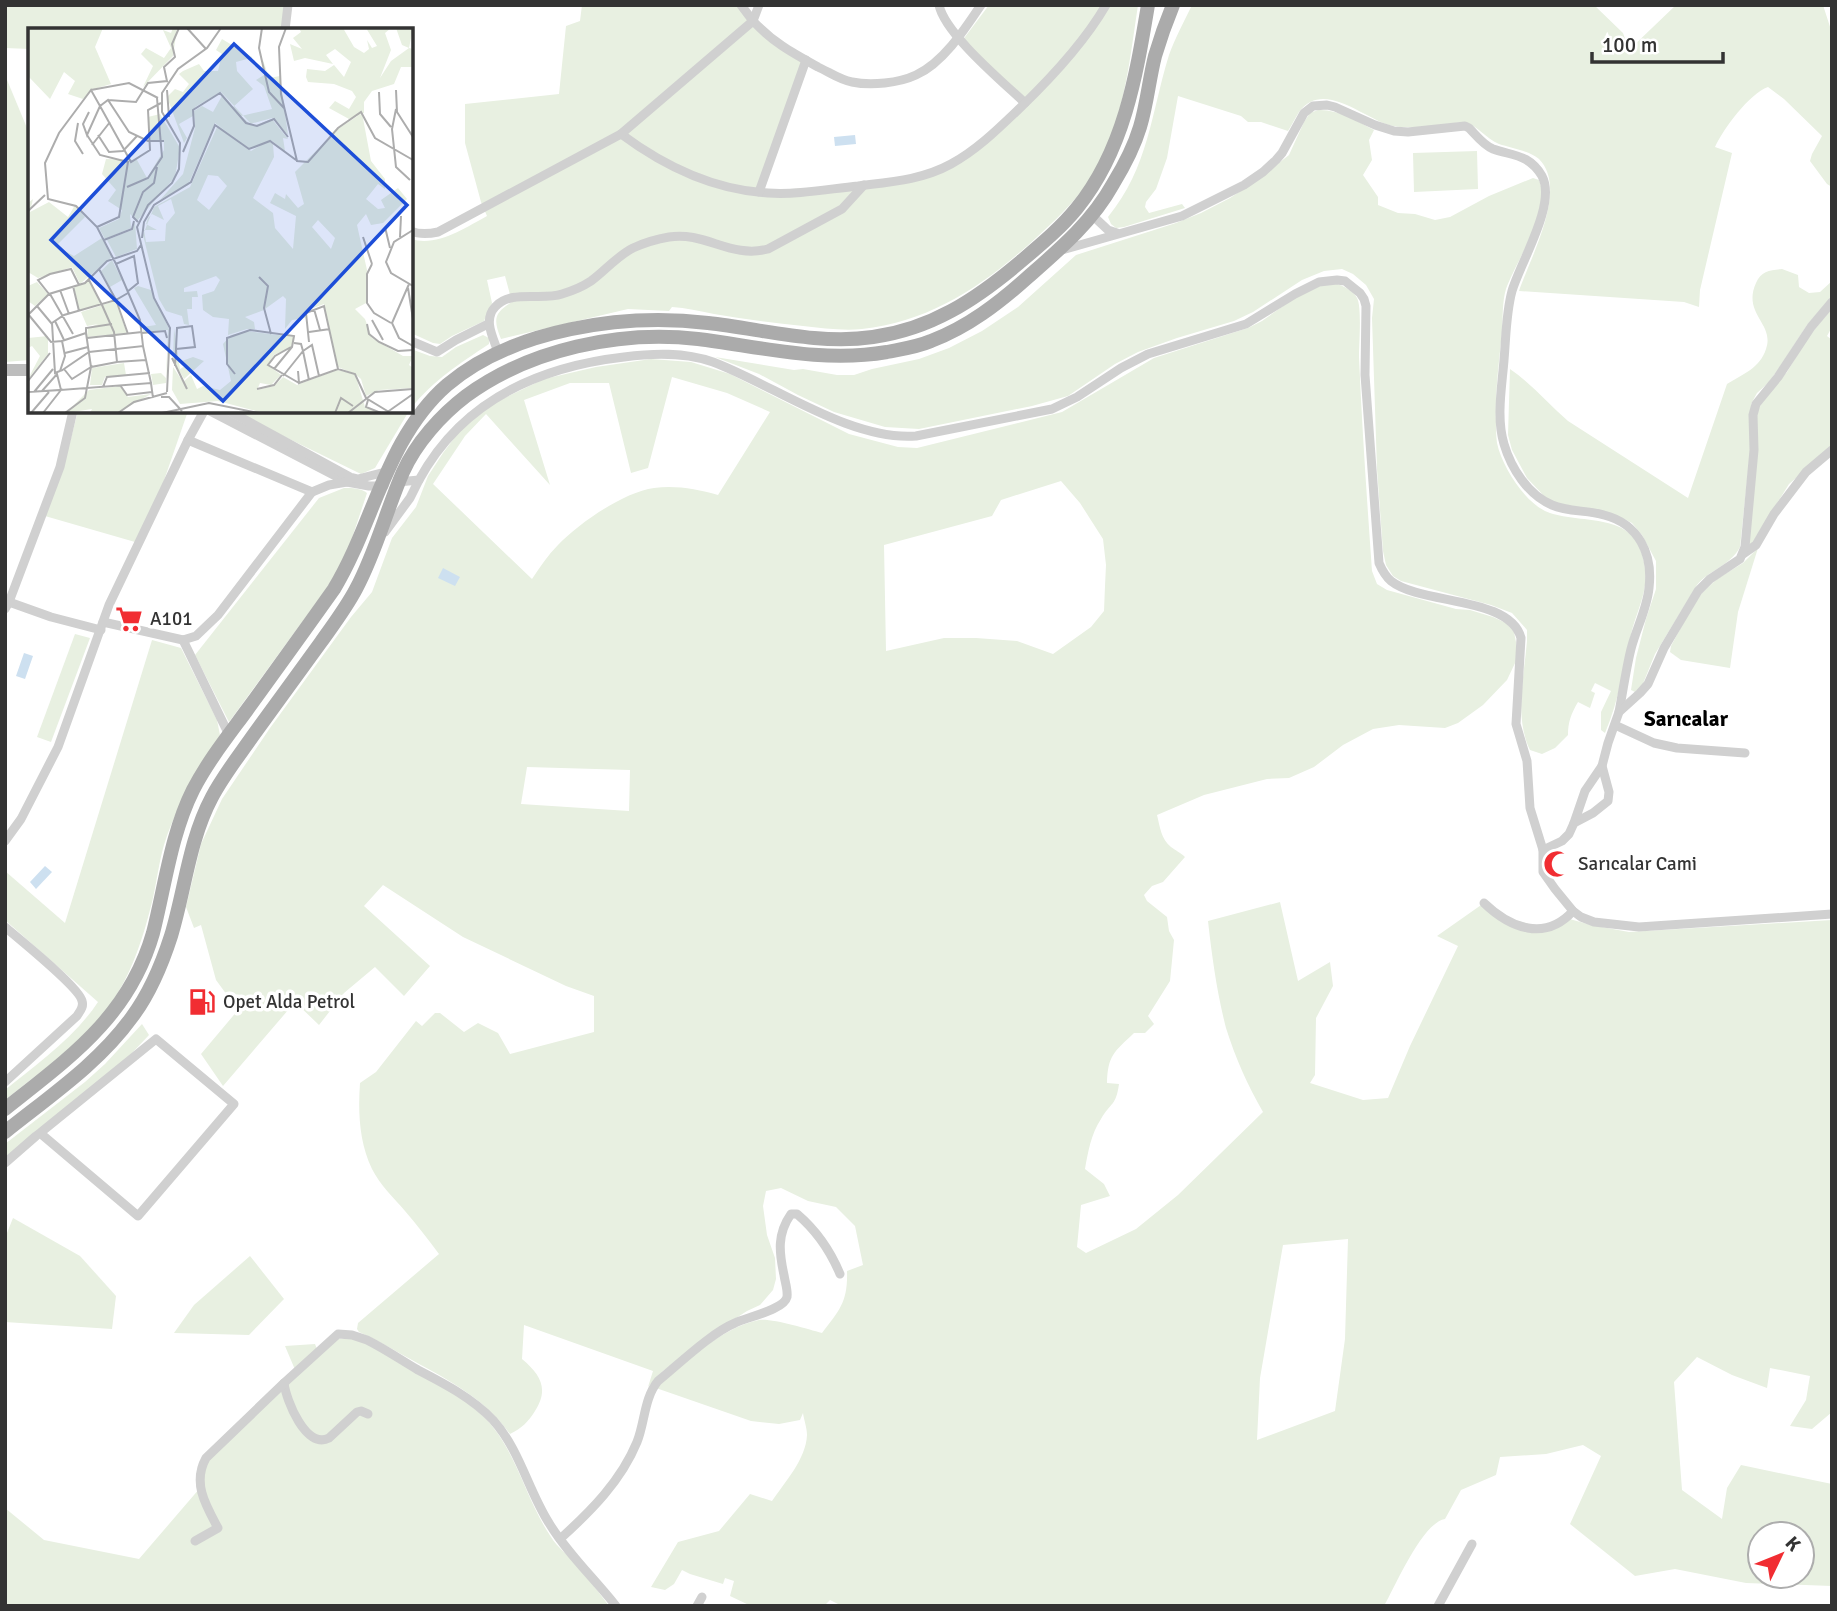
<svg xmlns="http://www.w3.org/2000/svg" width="1837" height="1611" font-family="Signika,sans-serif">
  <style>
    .green { fill: #e8f0e1; fill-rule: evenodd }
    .water { fill: #cde0f0 }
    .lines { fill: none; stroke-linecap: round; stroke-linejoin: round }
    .street { stroke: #d0d0d0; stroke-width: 9 }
    .secondary { stroke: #bdbdbd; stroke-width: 12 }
    .primary { stroke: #ababab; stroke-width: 14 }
    .labels { text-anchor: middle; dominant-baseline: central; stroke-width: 7; stroke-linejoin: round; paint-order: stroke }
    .poi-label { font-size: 19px; fill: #333; stroke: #fff; text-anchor: start }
    .neighbourhood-label { font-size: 21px; font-weight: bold; fill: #000; stroke: #fff }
    .inset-road { fill: none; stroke: #adadad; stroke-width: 2 }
    .view { fill: #1d4ed8; fill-opacity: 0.15; stroke: #1d4ed8; stroke-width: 3.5 }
    .inset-edge { fill: none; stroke: #333; stroke-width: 3.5 }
  </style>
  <rect width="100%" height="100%" fill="#fff"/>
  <g class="green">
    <path d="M5,5H288L285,30H30V49L5,48Z"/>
    <path d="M582,5H741L753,21L806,60L759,191L886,183L950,165L1025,103L962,41L989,5H1138C1130,58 1125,111 1101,160C1086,191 1062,214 1037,237C987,283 931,322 862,329C843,331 822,328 803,326C773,323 743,319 714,314C699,311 686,308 672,307L669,311L628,309L501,339C493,319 494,313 512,302L505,276L487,280L492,303L484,321L452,336L440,344L433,343L411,333V239C437,247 465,228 487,216L481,202L465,143V104L559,94L566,26L580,21Z"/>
    <path d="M1192,5H1594L1623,33L1629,50L1676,5H1823L1832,33V187L1827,184L1810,161L1812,154L1822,136L1784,99L1768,87C1749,94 1724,128 1715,147L1732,153L1700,290L1699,307L1684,302L1519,291C1530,258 1569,189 1539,159C1530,151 1511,148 1499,144C1485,138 1478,125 1463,122C1442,124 1413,130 1393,126C1366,121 1324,78 1299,112C1295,118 1292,125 1288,131L1261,122H1248L1241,116L1178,96L1167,158L1156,189L1146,202L1145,207L1149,213L1182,204L1185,208L1124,227L1116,228L1111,224L1108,217C1149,167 1151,113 1169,55C1175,38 1184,22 1192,5Z"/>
    <path d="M5,75L27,128L30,147V360L5,362Z"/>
    <path d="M1318,110C1338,109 1357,121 1374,130L1369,140L1372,160L1363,175L1378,197V205L1398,213L1415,214L1435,220L1450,217L1489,196L1533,178L1539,180C1552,209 1516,261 1506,289C1502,302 1503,318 1502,332C1499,362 1495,392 1496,422C1496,429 1496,436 1497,443C1502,467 1526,505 1550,513C1583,524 1634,512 1643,558C1645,567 1647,576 1645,585C1643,600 1636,615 1632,630C1624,665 1619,701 1605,733L1601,730V712L1611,691L1595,683L1591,691L1595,693L1590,708L1578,702C1571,714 1568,722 1568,735L1555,748L1542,754L1530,750C1514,717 1524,677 1527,641V630L1512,613L1491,605L1401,581L1393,576L1386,565L1383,551L1377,469L1372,318L1374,299L1366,285L1353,274L1342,269L1324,271L1302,280L1253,312L1234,321L1177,338L1138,352L1115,364L1068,396L1032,406L919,429L885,427L834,412L798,395L759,374L715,357L794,370L803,369L837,375H854L872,369L919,359L949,348L982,331L1018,307L1076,255L1176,223L1201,213L1230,198L1256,181L1289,155L1304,122L1310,113Z"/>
    <path d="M1477,151L1478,189L1414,192L1413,153Z"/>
    <path d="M1782,269L1798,275L1799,287L1809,293L1820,292L1832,281V296L1807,325L1777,371L1768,383L1757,393L1751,404L1750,452L1740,547C1730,566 1709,570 1697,585L1655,654L1642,686L1635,692L1631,690L1636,658L1646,619L1656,589V561L1642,535L1632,523L1622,518L1556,503L1546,498L1527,478L1512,450L1508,435L1510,369C1532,384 1548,404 1568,421L1688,498L1727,384C1743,374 1760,368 1766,349C1775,324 1742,314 1756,283C1761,271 1770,270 1782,269Z"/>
    <path d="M1335,283C1343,286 1353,290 1357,298C1362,307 1359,344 1359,357C1362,428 1367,500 1372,571L1377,584L1387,590L1456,609L1470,610L1493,617L1506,623L1514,632L1516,642V661L1507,680L1483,705L1458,723L1445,728L1399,725L1373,729L1343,745L1314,767L1289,778L1267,779L1204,795L1157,815C1160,827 1161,839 1171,847C1176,851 1180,852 1185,857L1163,882L1152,886L1144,895L1147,901L1167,917L1169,931L1174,940L1170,981L1148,1016L1154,1024L1145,1033H1134C1114,1052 1108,1055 1107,1083L1119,1084C1116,1106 1111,1102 1101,1119C1091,1134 1088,1152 1085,1169L1104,1184L1110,1196L1081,1205L1077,1247L1086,1253L1136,1229L1178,1195L1263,1112C1248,1086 1235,1057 1226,1028C1217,993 1212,957 1208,921L1280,902L1298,981L1330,962L1333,986L1316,1018L1315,1075L1310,1083L1363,1100L1388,1098L1410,1046L1458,946L1437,936L1484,903L1499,916L1545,928L1566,918L1591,925L1629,932L1832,920V1412L1812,1429L1790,1426L1806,1400L1810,1376L1770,1368L1767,1388L1732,1375L1697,1357L1674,1382L1682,1490L1722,1519L1727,1488L1741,1465L1832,1484V1586L1746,1583L1675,1569L1635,1576L1570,1524L1601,1456L1583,1445L1546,1454L1500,1457L1496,1475L1461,1490L1445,1519C1422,1523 1396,1585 1384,1606H842L830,1600L824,1606H751L730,1596L734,1581L725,1578L723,1584L690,1574L682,1570L674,1584L665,1590L651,1587L678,1542L719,1531L750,1494L772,1501C785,1482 806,1459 807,1435C807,1428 804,1420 803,1413L800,1420L779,1424L751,1421L656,1388C683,1364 722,1327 759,1320C772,1318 807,1329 822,1333C840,1310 848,1301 847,1271L863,1265L855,1226L836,1207L808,1201L781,1188L766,1191L763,1206L767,1235L775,1258L776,1279L773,1290L760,1305L747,1311L716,1331L663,1371L648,1387L653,1371L524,1325L522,1359C541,1375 549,1389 535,1411C528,1422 522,1428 510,1434C484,1398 450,1381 412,1360C395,1351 378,1340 359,1332L357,1329L358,1323L439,1254C428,1239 417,1225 405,1211C394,1198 380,1185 372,1169C359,1142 358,1112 360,1083L376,1072L416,1021L422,1026L435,1013H440L464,1032L478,1023L498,1033L510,1054L594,1032V996L566,986L463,937L383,885L364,906L430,966L404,996L375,967L344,993L319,1025L295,1002L223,1086L201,1054L238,1010L216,980L201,925L194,928L186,907L201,844L222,799L270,728L351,617L372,592L392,538L416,507L428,476L443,453L458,433L474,418L494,403L544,379L596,367L651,359L691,362L730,374L849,434L898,447L917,448L1062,412L1154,358L1248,328L1262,321L1293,299L1322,285ZM672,377L727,393L770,412L718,495C697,489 675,485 654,488C624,492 579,523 558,545C548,555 540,567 532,579L433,484L465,436L486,414L550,485L524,400L570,383H609L631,473L648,468ZM1061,481L1080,503L1103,539L1106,565L1105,586L1104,611L1091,627L1053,654L1017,641L976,638H944L886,651L884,545L992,516L1001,500ZM527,767L630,770L629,811L521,804ZM1348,1239L1345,1339L1335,1411L1257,1440L1260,1378L1283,1245ZM1760,1534H1802V1576H1760Z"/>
    <path d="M1832,308V327L1827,336L1832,340V447L1789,484L1751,545L1749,544L1756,414L1764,398L1787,372L1807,339Z"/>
    <path d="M483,335L489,338V344C459,364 434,380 411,408V349L430,356L442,357L456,347Z"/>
    <path d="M78,411H188L161,489L135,542L45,516L69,446Z"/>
    <path d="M232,411H409L375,468L361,474Z"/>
    <path d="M344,488C353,488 360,488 367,493L351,541L339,568L324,592L229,722L195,655L319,498Z"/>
    <path d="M1758,548L1738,612L1730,668L1681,660L1670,652L1671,646L1692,607L1702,593L1717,579L1743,563Z"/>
    <path d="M75,634L90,638L51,742L37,737Z"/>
    <path d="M152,640L181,648L217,720L220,735C199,771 176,805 164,845C159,862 157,880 153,898C144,935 132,975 109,1006C81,1044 41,1071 5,1100V1090C37,1064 75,1037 98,1002L5,920V871L65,923Z"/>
    <path d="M142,1024L149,1035L114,1072L5,1161V1144L85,1082L105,1064Z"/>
    <path d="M13,1218L80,1256L116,1296L112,1329L5,1322V1238Z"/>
    <path d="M250,1256L284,1299L249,1335L174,1333L194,1305Z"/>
    <path d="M337,1339H352L365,1343C405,1365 449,1385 483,1416C516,1448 525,1499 551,1537C557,1547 568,1555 576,1564C588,1577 598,1592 609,1606H5V1508L44,1540L139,1559L200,1488L202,1466L296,1372L285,1346L315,1344L317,1349Z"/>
  </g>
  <g class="water">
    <path d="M855,135L856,144L835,146L834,137Z"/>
    <path d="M443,568L460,577L455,586L438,578Z"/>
    <path d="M24,653L33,656L25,679L16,676Z"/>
    <path d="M45,866L52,872L36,889L30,882Z"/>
  </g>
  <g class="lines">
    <g class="street">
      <path d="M759,5L753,21C774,43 791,52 818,67C829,72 840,80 852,82C871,86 899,83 916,75C943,63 965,29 981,5"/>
      <path d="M939,5C945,34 1003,82 1025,103"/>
      <path d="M285,30L288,5"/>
      <path d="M621,134C664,166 714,190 768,193C798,195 828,189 858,186C890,182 922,180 951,164C977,150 999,128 1021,107C1052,77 1084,43 1106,5"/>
      <path d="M759,192L806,60"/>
      <path d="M1092,215L1108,230L1117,233"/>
      <path d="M411,231C420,235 429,234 438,232L621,134L753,21L741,5"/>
      <path d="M1062,250L1182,216L1244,185L1263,172L1276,160L1282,153L1304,113L1313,106L1327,105L1335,107L1375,125L1394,131L1408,132L1465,126L1469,128C1476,135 1483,145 1493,149C1513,156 1529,154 1542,176C1557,204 1520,263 1512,291C1506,313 1506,337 1504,360C1502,386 1496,418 1504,444C1511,468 1528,495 1552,505C1568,512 1587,510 1604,515C1639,524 1653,554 1649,588C1647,609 1636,629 1631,649C1626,669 1623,691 1619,712"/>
      <path d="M411,341L437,352L456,340L488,324"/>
      <path d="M498,352C493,337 483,320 495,307C511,289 541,301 562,294C572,291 582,287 591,281C605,271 617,256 633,248C644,243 657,239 669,237C705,231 731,259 768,249L842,209L864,185"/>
      <path d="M210,411L347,482L369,486H384"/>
      <path d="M229,411L350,477L358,479L389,471"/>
      <path d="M398,482L419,480C462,401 537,367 624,357C654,353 684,352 713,362C774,385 850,441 916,436L1052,409L1077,397L1121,368L1148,354L1246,324L1295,294L1319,282L1337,280L1345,281L1360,293L1364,299L1366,306L1365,375L1379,563C1382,570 1385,576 1391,581C1421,605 1510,596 1521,638L1516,724L1527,761L1530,808L1543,850"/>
      <path d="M312,492L329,485L347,482"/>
      <path d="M385,532L410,498L419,480"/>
      <path d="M1743,554L1756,545L1774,514L1806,472L1832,450"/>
      <path d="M5,601L9,602L60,467L73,411"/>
      <path d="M5,609L9,602L51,617L101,630"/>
      <path d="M103,622L183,640L196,636L218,615L312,492L188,440L204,411"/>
      <path d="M183,640L229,735"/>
      <path d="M1615,725L1654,743L1677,748L1745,753"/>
      <path d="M1602,766L1609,792L1608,801L1593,813L1574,823L1569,834L1562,841L1543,850V872L1555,889L1573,911L1581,917L1594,922L1639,927L1832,914"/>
      <path d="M1574,823L1585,791L1602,766L1608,743L1619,712L1640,693L1648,684L1664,648L1698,591L1710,579L1740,559L1745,547L1754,450L1753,415L1756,404L1778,377L1811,327L1832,302"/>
      <path d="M5,841L21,819L58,747L109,605L188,440"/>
      <path d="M1484,903C1510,928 1545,942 1573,911"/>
      <path d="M5,927C19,939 80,988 82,1001C84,1007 80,1011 77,1016L5,1082"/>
      <path d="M5,1163L36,1136L40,1133L156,1039L234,1104L138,1216L40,1133"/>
      <path d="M284,1383C286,1400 306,1450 329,1438L357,1412L361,1411L368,1414"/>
      <path d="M560,1539C591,1511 621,1481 637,1442C645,1422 644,1398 658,1381C679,1364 711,1333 735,1323C747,1317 784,1310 787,1297C788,1290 785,1282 784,1275C779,1252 777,1234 791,1214H797C817,1231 830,1250 840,1274"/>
      <path d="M195,1541L218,1528C206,1506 192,1483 206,1458L284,1383L338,1334L352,1335L367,1340C385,1349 401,1360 418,1370C445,1384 472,1398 493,1420C520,1450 528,1490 549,1523C567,1553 594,1578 616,1606"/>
      <path d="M697,1606L702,1597"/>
      <path d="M1438,1606L1472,1544"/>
    </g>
    <path class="secondary" d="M5,370H30"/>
    <g class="primary">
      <path d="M5,1109C69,1058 129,1017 153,933C165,886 171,834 193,790C208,761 228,736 247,710C276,670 305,630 334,589C374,523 386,438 447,385C513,329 623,313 708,323C762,329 818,345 873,337C931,329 975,300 1019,263C1039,246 1060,229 1077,208C1124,150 1136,77 1148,5"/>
      <path d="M5,1132C50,1096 99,1063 132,1017C150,993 162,964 171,936C185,890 189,840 212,797C223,776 238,757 252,737C275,705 298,674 321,642C333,625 346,608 356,589C376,552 386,511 403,472C416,443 441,415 466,396C530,349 620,330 698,339C761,347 823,363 887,352C902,349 917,347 931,341C968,327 999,303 1028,277C1060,249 1092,222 1113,184C1124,166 1134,147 1140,127C1147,104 1149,80 1155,56C1160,39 1166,22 1173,5"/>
    </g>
  </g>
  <defs>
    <symbol id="supermarket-bare" viewBox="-9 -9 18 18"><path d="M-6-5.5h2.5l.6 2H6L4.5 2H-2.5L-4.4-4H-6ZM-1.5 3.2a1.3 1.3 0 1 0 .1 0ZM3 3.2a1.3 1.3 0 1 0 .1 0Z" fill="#f12d32" stroke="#fff" stroke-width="2.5" paint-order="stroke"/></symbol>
    <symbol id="mosque-bare" viewBox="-9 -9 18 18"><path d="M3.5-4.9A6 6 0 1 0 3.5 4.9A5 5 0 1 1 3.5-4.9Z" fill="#f12d32" stroke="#fff" stroke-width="2.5" paint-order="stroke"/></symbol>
    <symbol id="fuel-bare" viewBox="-9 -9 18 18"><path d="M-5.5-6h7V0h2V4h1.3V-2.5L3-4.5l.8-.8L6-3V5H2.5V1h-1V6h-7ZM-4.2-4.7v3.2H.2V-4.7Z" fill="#f12d32" stroke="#fff" stroke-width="2.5" paint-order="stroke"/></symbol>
  </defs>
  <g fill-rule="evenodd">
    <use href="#supermarket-bare" x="110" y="600" width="38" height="38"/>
    <use href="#mosque-bare" x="1538" y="845" width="38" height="38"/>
    <use href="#fuel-bare" x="183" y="983" width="38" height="38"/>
  </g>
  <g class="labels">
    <g class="poi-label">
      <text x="150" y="619">A101</text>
      <text x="1578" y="864">Sarıcalar Cami</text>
      <text x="223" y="1002">Opet Alda Petrol</text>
    </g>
    <g class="neighbourhood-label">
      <text x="1686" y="719">Sarıcalar</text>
    </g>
  </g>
  <g transform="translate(28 28)">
    <rect width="385" height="385" fill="#fff"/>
    <path d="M0,0H75L67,19L83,56L66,61L55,71L40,66L47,53L36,44L22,71L0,48ZM145,0H149L145,28L115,59L125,38L113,26L118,20L136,30L143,20L135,2L143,5ZM271,0H315L326,19L336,25L341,21L339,12L344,20L349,18L338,0H363L357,5L363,22L352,50L363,33L381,20L374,17L368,0H385L381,20L385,21V39H373L366,56L344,63L336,74V85L321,91L301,80L307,73L321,81L328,69L324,63L306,56L280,54L278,49L279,41L297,43L306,37L316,49L323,34L307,21L298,27L305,36L277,30L266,33L262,16L274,21L265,10L273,4ZM194,11L224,29L225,35L219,31L208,34L209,43L225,61L205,79L193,64L167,79L165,88L151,96L159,110L156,115L139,69L147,61L155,64L161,56L151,46L155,43L171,36L176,43H190L194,26L188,22ZM235,32L241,50L252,48L260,107L244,90L222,96L213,88L244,81L236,58L228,52L236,47ZM195,66L225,98L244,91L260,111L255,110L257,123L244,113L221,121L187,95L160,157L132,172L155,146L167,100L166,83L174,78L185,84ZM334,85L343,133L357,151V161L350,156L338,171L350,181L357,180L353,172L370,160L379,171L355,195L343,197L338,186L329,197L339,242L338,275L327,281L337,291L344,310L375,328H385L381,337L385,340V360L351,362L338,368L333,351L327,346L337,379L352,385H236L190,373L152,376L144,362L145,339L155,354L163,347L169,361L175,358L192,362L203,353L195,316L203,307L219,303L266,309L263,319L246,327L240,337L253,347L243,357L232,355L229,362L246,358L255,349L269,357L309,342L327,346L310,339L296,276L277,283V290L264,292L257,301L258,271L255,268L237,281V272L236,282L217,289L226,294L227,301H219L200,307L201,291L185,289L175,282L174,267L186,263L192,252L188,248L156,260V264L169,263L170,269H164V281H159L161,297L156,296L154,288L138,283L131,271L115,207L126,179L162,159L190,97L223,123L240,113L245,116L246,129L225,170L245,185L247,200L265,221L268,188L242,175L247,165L257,171L258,166L270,180L276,176L267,144L310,101ZM180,147L190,148L199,158L181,182L169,172ZM143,171L147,185L138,196L137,213L118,214L116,202H129L118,196L120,190L124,186L136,192L130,178ZM290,192L307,210L303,221L284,199ZM132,86L152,120L147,149L109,193L102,186L103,200L77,211L71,200L91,191L94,182L80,173L88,162L74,146L78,131L109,132L119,150L136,122V113L123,114L120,89ZM5,171L2,184L21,174L40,189L47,177L57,189L28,218L46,228L74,210L84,229L52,256L44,239L10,250L0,244V175ZM107,194L109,221L88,229L79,212L104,202ZM84,232L94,252L82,259L73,243ZM61,253L73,277L51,282L46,259ZM9,254L20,266L7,278L0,273V258ZM110,258L123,262L141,301L138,355L125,357L123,346L133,345L138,350L140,302L115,304V299L128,297L106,260ZM87,273L99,305L59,309L60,300L70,296L59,298L53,284ZM146,300L152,341L157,338L154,333L165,329L176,333L156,351L145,332ZM20,308V326L0,351L12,328L4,318L0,320V310ZM96,335L98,347L77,349L74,357H62L64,340ZM92,358L100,369L123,366L89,385H62L64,381L38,385L61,362Z" fill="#e8f0e1" fill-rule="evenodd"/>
    <path class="inset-road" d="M159,0L178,21M234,0L231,20L241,64L256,80M258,0L251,19L253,66L269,133L280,134L310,100L333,84L347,110L385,132M63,62L101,55L130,70M139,62L141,89M368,62L369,84L385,109M351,64L352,86L363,99M385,70V93M80,72L108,74L120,55L139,53L136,39L147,29L144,16L151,0M368,81L364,101L368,139L382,152M61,84L55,96L59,107L72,78L103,134L122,122L120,82L133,75M50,95L47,113L55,126M59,107L72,127L100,134L91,189L69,199M70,107L81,124L95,123L109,108M64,117L82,94M155,124L166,98L165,82L192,65L218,95L229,98L246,91L260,109M99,159L120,150L134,129L129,70M0,183L17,167M110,194L105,189L115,164L126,155L129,139M357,199L362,220M385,202L366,214L358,234L363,245L385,258M335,209L344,236M372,209L373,188M114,210L116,194L126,177L163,154L187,97L221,121L242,113L268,132M76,212L104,201L106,193M88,236L112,292L115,318M344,236L339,246V275L346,285L363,295M71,241L88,272L36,287L24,295L27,345L32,343L37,328L34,313L58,305V300L84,296M231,249L240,258L236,280L243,306M61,252L74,277M381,256L364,295L371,310L385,318M45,258L51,283M380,260L385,291M32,262L41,286M99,264L110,255L106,228L88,236L69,199L48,178L20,171L17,135L31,105L63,62L72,78L80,72L101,104L120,113H136M100,265L88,272L100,306M21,266L10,252L22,246L43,241L51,257M22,266L45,306M74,277L86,304L89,334L118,332M9,278L24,296M286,281L292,302M0,286L23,314L34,313M0,287L21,266L57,255L79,233L109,223L113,217M344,292L355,312M27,293L36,312M339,296L341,306L351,314L370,323L385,322M281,304L302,301M58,305L63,339L89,334M114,305L137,303L139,310M59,310L114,304M281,314L278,285L296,278L310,341M266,315L273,316L275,323L284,317L291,348M263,319L247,328L240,337L271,355M275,323L281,352M37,325L60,319M144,330L159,361M147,338L148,322V321L149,300L164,298L167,319L148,321M36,341L44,351L63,339L57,370L37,385M33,343L61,324L115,318L123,355M270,343L271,355L310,341L327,346L338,370L361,384M207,346L199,336V310L222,302L266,308L264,319L246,341M255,348L275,323M0,353L22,325M92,357L99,367L124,364M75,359L79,349L122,345M229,361L246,357L254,347M14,363L29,346L33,362L123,355L125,370M0,364L33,362L15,385M6,364L25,341M139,364L142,300L126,270L109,199L120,177L144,155L151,141L152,115L134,84V65L150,41L179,20L193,0M133,369H141L154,383M340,372L338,379L353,385M3,385L21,364M90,385L106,374L139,365M134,385L181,375L231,385M307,385L313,370L325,378M320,385L347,364L385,361M358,385L385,366"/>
    <path class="view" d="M206,16L379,177L195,373L23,212Z"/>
    <rect width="385" height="385" class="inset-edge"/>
  </g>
  <rect width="1837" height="1611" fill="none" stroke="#333333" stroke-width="14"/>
  <g transform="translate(1781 1555) rotate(47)"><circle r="33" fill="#ffffff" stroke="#adadad" stroke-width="2"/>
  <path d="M0-5L12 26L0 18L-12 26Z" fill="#f12d32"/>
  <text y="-10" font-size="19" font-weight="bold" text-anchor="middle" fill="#333333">K</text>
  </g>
  <path d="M1592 52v10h131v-10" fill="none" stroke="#333333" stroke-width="3.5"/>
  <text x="1602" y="52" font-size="21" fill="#333333" stroke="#ffffff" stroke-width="5" paint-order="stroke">100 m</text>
</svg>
